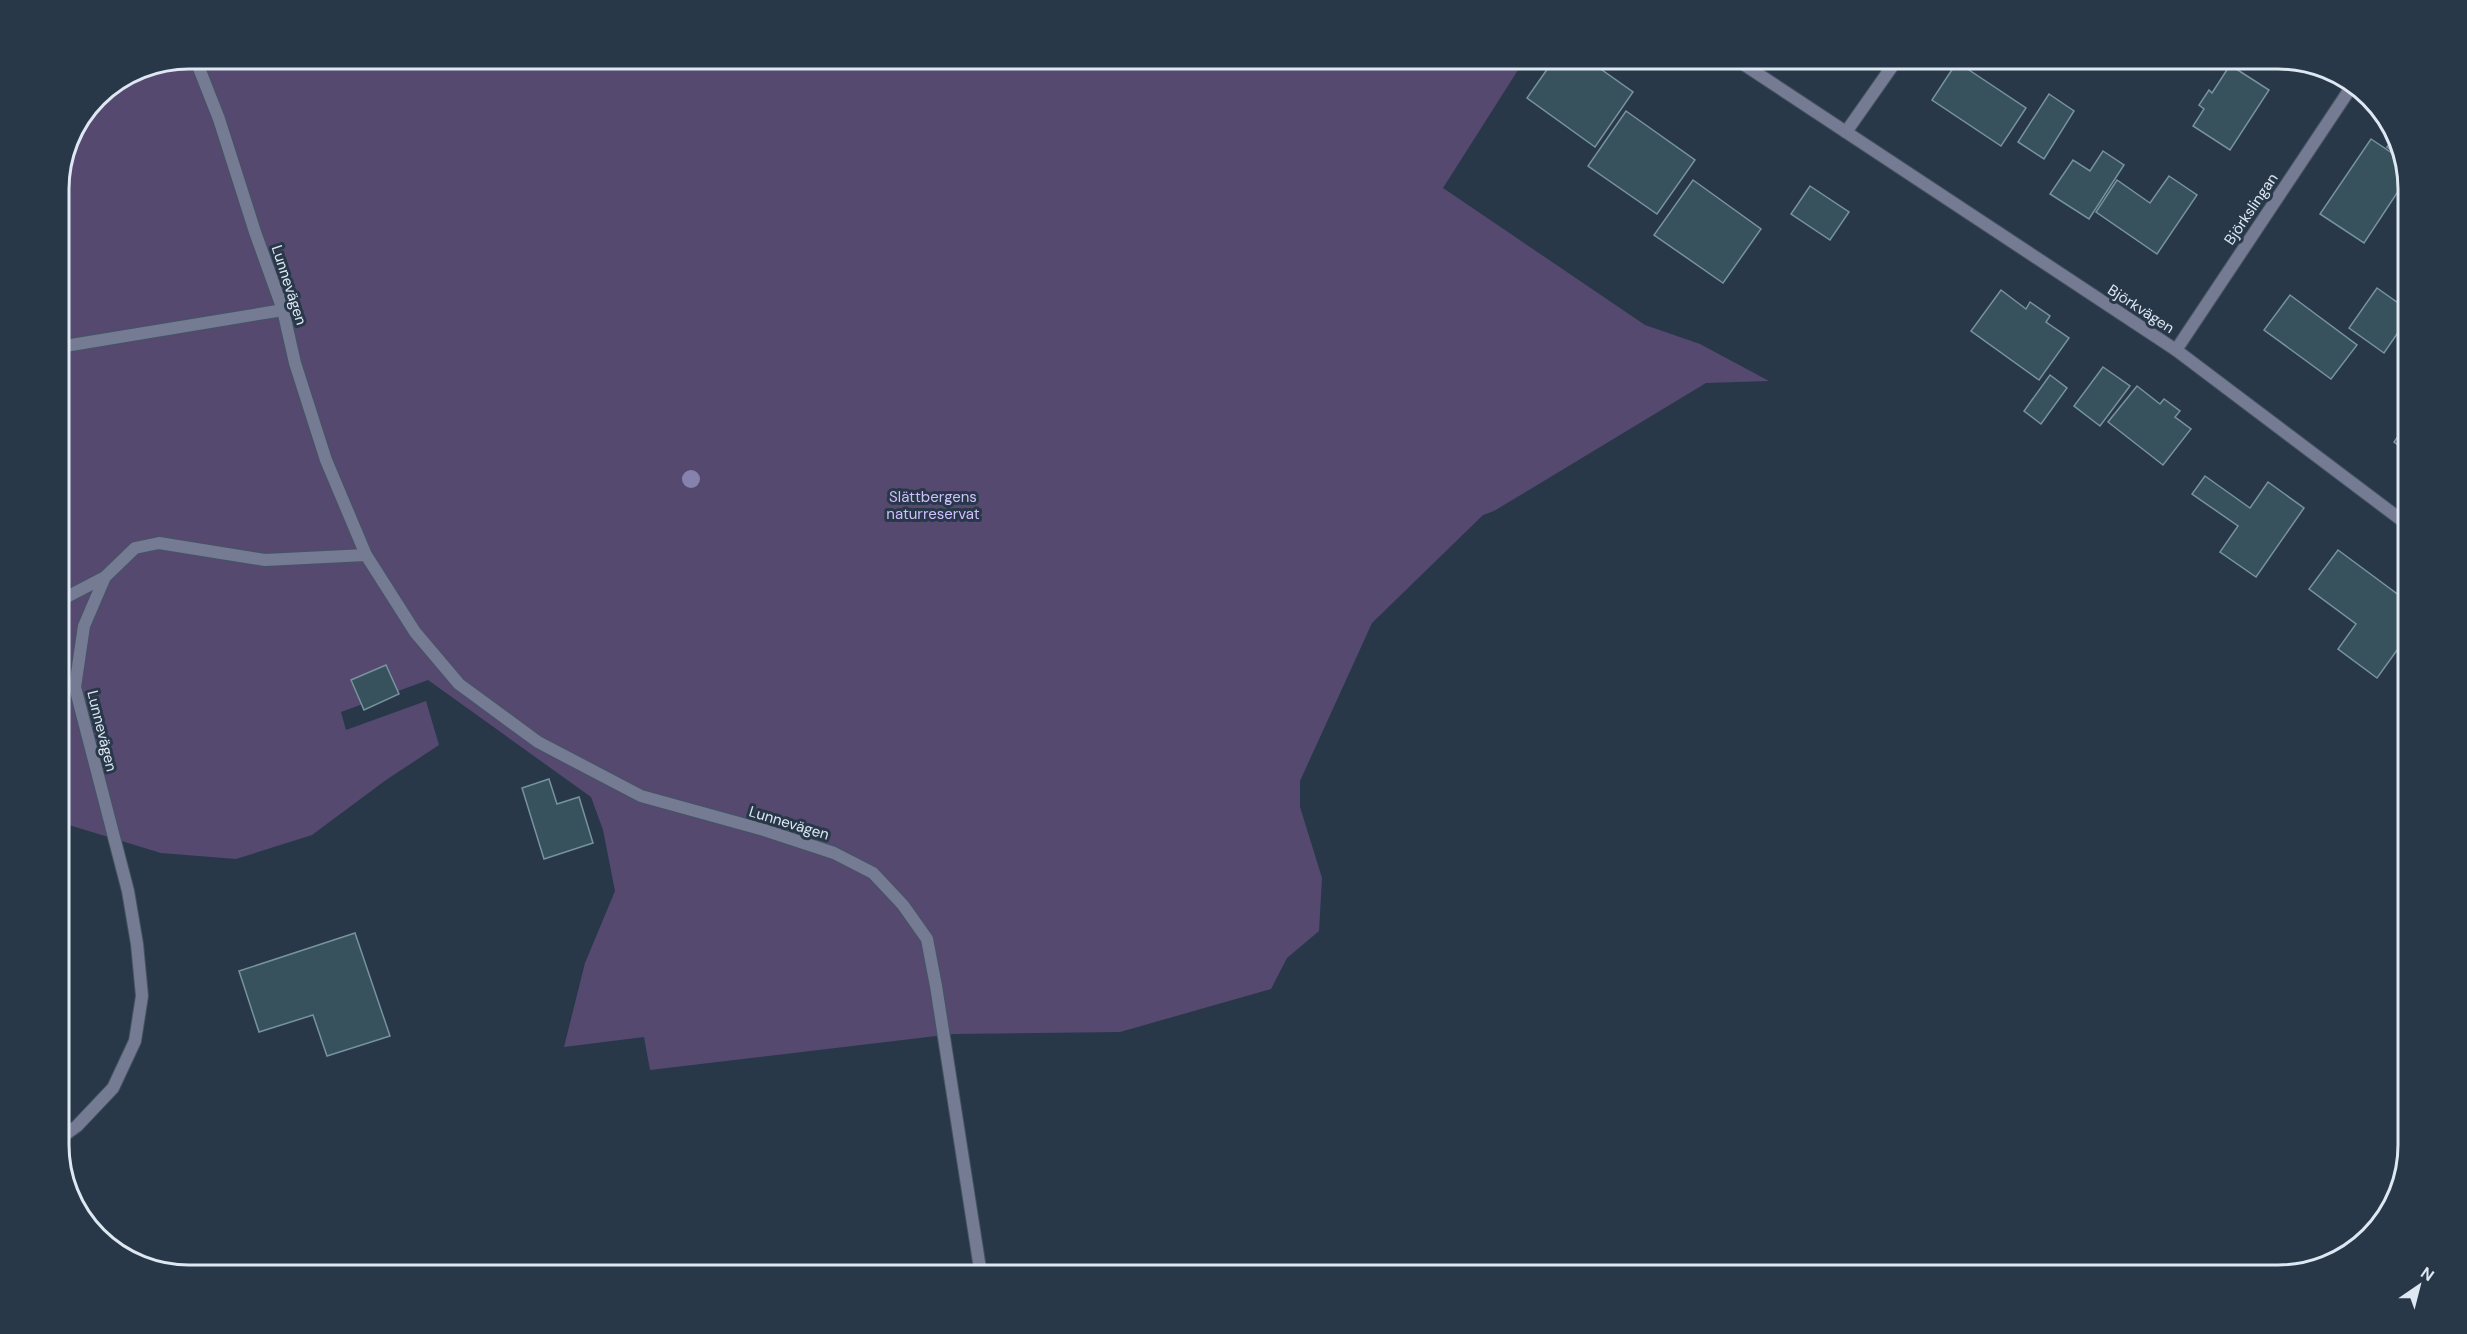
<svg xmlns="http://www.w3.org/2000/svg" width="2467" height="1334" font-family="'DM Sans',sans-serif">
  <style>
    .green { fill: #55496f }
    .building { fill: #38525d; stroke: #77939f; stroke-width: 1.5 }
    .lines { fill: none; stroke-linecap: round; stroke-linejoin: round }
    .lane-casing { stroke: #455464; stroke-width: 14 }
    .street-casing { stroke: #455464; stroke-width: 14 }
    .lane { stroke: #747b93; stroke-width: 12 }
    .street { stroke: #747b93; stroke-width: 12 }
    .tree { fill: #8582ad }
    .labels { text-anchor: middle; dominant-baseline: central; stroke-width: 6; stroke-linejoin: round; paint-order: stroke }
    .street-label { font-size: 15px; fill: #dee8f3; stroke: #283849 }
    .park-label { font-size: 15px; fill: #d1beff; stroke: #283849 }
    .rim { fill: none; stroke: #dee8f3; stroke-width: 3 }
  </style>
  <rect width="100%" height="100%" fill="#283849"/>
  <path class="green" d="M189,58L1525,59L1443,188L1645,325L1700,344L1769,381L1706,383L1494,511L1483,515L1372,623L1300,781V807L1322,878L1319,931L1287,958L1271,989L1120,1032L953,1034L650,1070L644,1037L564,1047L585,963L615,891L603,830L591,797L428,680L341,712L346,730L426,701L439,745L386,780L312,835L236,859L161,853L59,822V180L69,138L97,96L139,68Z"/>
  <g class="building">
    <path d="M1555,58H1585L1633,92L1595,147L1527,98Z"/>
    <path d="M1957,62L2026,108L2001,146L1932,100Z"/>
    <path d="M2230,65L2269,90L2230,150L2193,126L2204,109L2199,105L2209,90L2212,93Z"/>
    <path d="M2049,94L2074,111L2044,159L2018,142Z"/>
    <path d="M1626,111L1695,160L1657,214L1588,166Z"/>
    <path d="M2394,137L2400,156L2387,147Z"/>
    <path d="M2371,139L2401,159L2407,178L2364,243L2320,214Z"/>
    <path d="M2103,151L2124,165L2089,219L2050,194L2073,160L2090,171Z"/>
    <path d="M2169,176L2197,195L2157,254L2096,212L2117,180L2150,203Z"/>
    <path d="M1693,180L1761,229L1723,283L1654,235Z"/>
    <path d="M1810,186L1849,212L1830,240L1791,214Z"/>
    <path d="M2377,288L2408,310V318L2384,353L2349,328Z"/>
    <path d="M2001,290L2026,309L2030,302L2050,316L2046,322L2069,338L2039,380L1971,331Z"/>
    <path d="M2290,295L2357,345L2331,379L2264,330Z"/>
    <path d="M2103,367L2130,386L2100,426L2074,406Z"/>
    <path d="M2050,375L2067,388L2041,424L2024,411Z"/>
    <path d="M2137,386L2160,404L2164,399L2180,411L2175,417L2191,429L2163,465L2108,422Z"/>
    <path d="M2408,422V452L2394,442Z"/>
    <path d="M2205,476L2250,508L2268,482L2304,508L2256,577L2220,552L2238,526L2192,494Z"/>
    <path d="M2338,550L2408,602V635L2377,678L2338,649L2356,624L2309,589Z"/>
    <path d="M386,665L399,694L364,710L351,680Z"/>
    <path d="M549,779L557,804L579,797L593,843L544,859L522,788Z"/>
    <path d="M355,933L390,1036L327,1056L313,1015L259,1032L239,971Z"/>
  </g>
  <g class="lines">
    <defs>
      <g id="lane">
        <path d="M59,347L283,310"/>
        <path d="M59,601L105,577"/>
      </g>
      <g id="street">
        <path d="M195,58L219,119L255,232L283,310L295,363L326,460L366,555L415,632L459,684L538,742L641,796L764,830L834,853L873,873L903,905L927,939L936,986L981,1275"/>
        <path d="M1734,58L2176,350L2408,525"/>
        <path d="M1846,132L1898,58"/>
        <path d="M2176,350L2352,86"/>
        <path d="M59,1139L77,1126L113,1088L135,1041L142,996L137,944L128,891L75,687L84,626L105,577L135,548L159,543L265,560L366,555"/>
      </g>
    </defs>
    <use href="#lane" class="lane-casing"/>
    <use href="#street" class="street-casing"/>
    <use href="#lane" class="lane"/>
    <use href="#street" class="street"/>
  </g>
  <circle class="tree" cx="691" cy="479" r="9"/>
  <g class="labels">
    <g class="street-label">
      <text transform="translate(2251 209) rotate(-56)">Björkslingan</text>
      <text transform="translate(289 285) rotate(72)">Lunnevägen</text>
      <text transform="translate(2141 309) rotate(33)">Björkvägen</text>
      <text transform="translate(102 731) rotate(76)">Lunnevägen</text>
      <text transform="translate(789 823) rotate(17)">Lunnevägen</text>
    </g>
    <g class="park-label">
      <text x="933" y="497">Slättbergens<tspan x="933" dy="17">naturreservat</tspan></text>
    </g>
  </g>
  <path d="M0 0H2467V1334H0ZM189 69H2278A120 120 0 0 1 2398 189V1145A120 120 0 0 1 2278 1265H189A120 120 0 0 1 69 1145V189A120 120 0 0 1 189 69Z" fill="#283849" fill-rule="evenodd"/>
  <path class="rim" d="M189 69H2278A120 120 0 0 1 2398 189V1145A120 120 0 0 1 2278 1265H189A120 120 0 0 1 69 1145V189A120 120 0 0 1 189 69Z"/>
  <g transform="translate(2419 1286) rotate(35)" stroke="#283849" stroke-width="4.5" paint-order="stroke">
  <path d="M0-4.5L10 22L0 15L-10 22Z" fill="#dee8f3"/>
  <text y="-9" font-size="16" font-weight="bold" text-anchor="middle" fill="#dee8f3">N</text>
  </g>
</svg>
